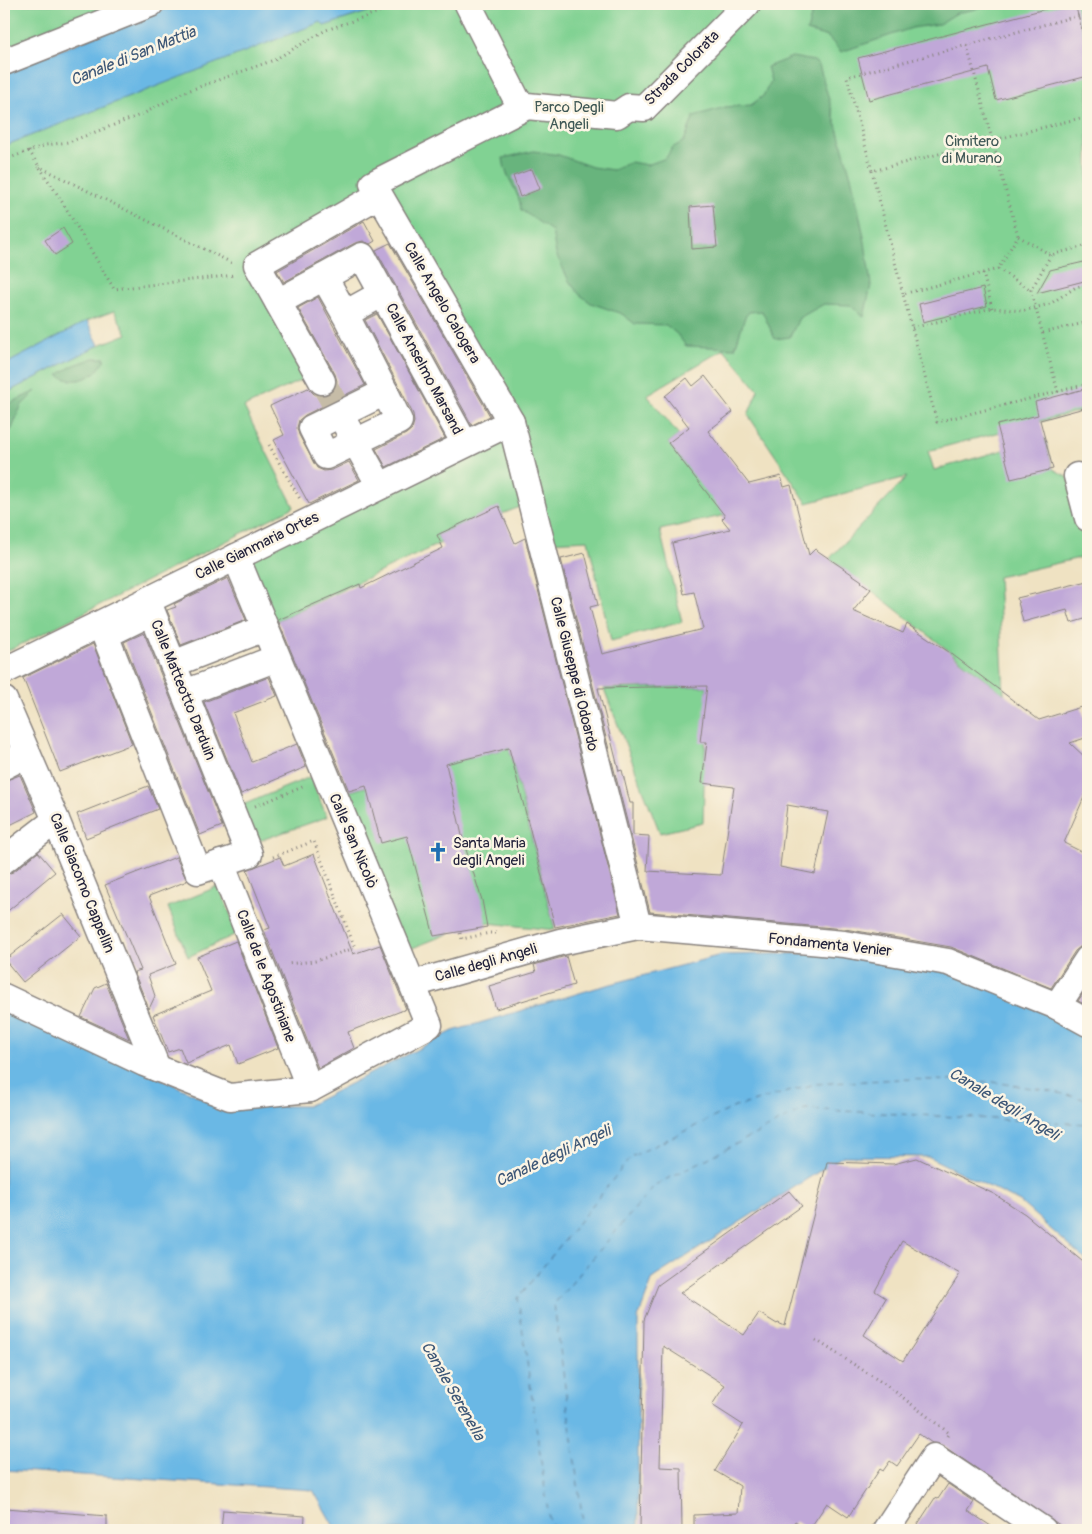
<svg xmlns="http://www.w3.org/2000/svg" width="1092" height="1534" font-family="Pangolin,sans-serif">
  <style>
    .green { fill: #81d293; stroke: #527a67 }
    .forest { fill: #68b47d; stroke: #456b5c }
    .water { fill: #6bb8e5; stroke: #466d90 }
    .lines { fill: none; stroke-linecap: round; stroke-linejoin: round }
    .ferry { stroke: #3c5676; stroke-width: 1; stroke-dasharray: 6 5; stroke-linecap: butt }
    .building { fill: #c0a8d8; fill-rule: evenodd }
    .minor-tunnel { stroke: #c6bca7; stroke-width: 26; stroke-dasharray: 26 13; stroke-linecap: butt }
    .minor-casing { stroke: #88827e; stroke-width: 29 }
    .path { stroke: #88827e; stroke-width: 3; stroke-dasharray: 1 4; stroke-linecap: butt }
    .minor { stroke: #fff; stroke-width: 26 }
    .labels { text-anchor: middle; dominant-baseline: central; stroke-width: 5; stroke-linejoin: round; paint-order: stroke }
    .street-label { font-size: 15px; fill: #22223b; stroke: #fcf5e5 }
    .park-label { font-size: 15px; fill: #3e5755; stroke: #fcf5e5 }
    .poi-label { font-size: 15px; fill: #22223b; stroke: #fcf5e5; text-anchor: start }
    .water-label { font-size: 16px; font-style: italic; fill: #3c5676; stroke: #fcf5e5 }
  </style>
  <rect width="100%" height="100%" fill="#fcf5e5"/>
  <filter id="ink" filterUnits="userSpaceOnUse"><feTurbulence type="fractalNoise" baseFrequency=".02" numOctaves="2"/><feDisplacementMap in="SourceGraphic" scale="10" xChannelSelector="R" yChannelSelector="G"/><feConvolveMatrix kernelMatrix="1 2 1 2 8 2 1 2 1" color-interpolation-filters="sRGB"/></filter>
  <filter id="wash" filterUnits="userSpaceOnUse"><feTurbulence type="fractalNoise" baseFrequency=".0096" numOctaves="4" result="noise"/><feDisplacementMap in="SourceGraphic" scale="20" xChannelSelector="R" yChannelSelector="G"/><feGaussianBlur stdDeviation="1.12" result="paint"/><feColorMatrix in="noise" values="0 0 0 0 0 0 0 0 0 0 0 0 0 0 0 0 0 1.4 0 .05"/><feComposite in="paint" operator="in"/></filter>
  <g filter="url(#wash)">
    <rect width="100%" height="100%" fill="#efe2c2"/>
    <g class="green">
      <path d="M4,4H126L4,57Z"/>
      <path d="M392,4H1088V409L928,451L934,470L1045,438L1053,469L1068,477L1088,556L998,577L1004,694L830,558L907,477L807,503L748,415L758,390L724,349L647,395L679,435L668,443L726,515L660,530L682,622L611,641L588,540L549,542L533,476L383,189L246,262L308,377L244,407L294,507L4,653V394L99,345L127,334L114,311L87,321L4,365V146L322,21L324,26Z"/>
      <path d="M502,435L525,505L502,514L498,507L437,535L441,543L272,623L245,558Z"/>
      <path d="M707,686L703,823L660,833L604,689Z"/>
      <path d="M509,748L555,930L478,922L405,951L341,794L392,779L447,757L449,763Z"/>
      <path d="M310,777L327,817L253,843L240,806Z"/>
      <path d="M219,886L238,933L188,957L168,907Z"/>
    </g>
    <g class="forest">
      <path d="M832,4H1000L957,13L939,24L912,28L841,52L828,37L807,31L812,13Z"/>
      <path d="M792,57L814,61L819,65L852,180L865,242L871,285L864,317L850,305L824,304L799,318L790,337L775,339L762,311L749,312L745,317L735,348L686,346L678,335L666,325L635,324L622,314L591,303L579,294L569,281L556,254L552,231L521,210C520,191 505,179 503,158L534,151L559,155L592,167L613,170L631,162L647,165L666,158L672,148L684,141L694,116L725,107L751,105L763,96L771,81L767,67Z"/>
      <path d="M94,358H105C98,377 76,387 58,375L72,366Z"/>
      <path d="M36,391L21,406L12,429L4,437V406Z"/>
    </g>
    <g class="water">
      <path d="M177,4H391L324,26L321,22L4,146V72Z"/>
      <path d="M87,321L99,345L4,394V365Z"/>
      <path d="M827,953L938,966L1031,1003L1088,1035V1262L1020,1202L929,1157L843,1156L653,1278L638,1318V1527L624,1530H336L313,1490L4,1470V1005L219,1106H307L453,1031L596,988L721,955Z"/>
    </g>
    <g class="lines">
      <g class="ferry">
        <path d="M554,1530L549,1518L518,1298L631,1157L735,1107L815,1084L900,1079L993,1082L1051,1091L1088,1100"/>
        <path d="M584,1530L554,1304L655,1185L805,1109L1088,1124"/>
      </g>
    </g>
    <g id="blocks">
      <g class="building">
        <path d="M1064,4H1075L1088,52V76L996,100L988,68L869,100L858,58Z"/>
        <path d="M532,169L540,189L520,197L513,176Z"/>
        <path d="M713,205L717,247L692,249L690,207Z"/>
        <path d="M364,221L375,241L370,244L363,241L355,243L284,282L277,271Z"/>
        <path d="M63,228L72,244L55,255L45,240Z"/>
        <path d="M390,243L490,416L472,425L376,250Z"/>
        <path d="M1088,261V280L1037,293L1050,270Z"/>
        <path d="M983,288L987,306L923,322L919,304Z"/>
        <path d="M318,297L365,385L305,415L299,420L297,428L299,435L317,468L324,471L332,470L349,462L359,480L309,504L274,440L284,435L270,406L308,388L314,394L321,396L330,394L335,388L337,381L335,374L298,308Z"/>
        <path d="M377,314L445,438L386,467L376,449L406,434L412,429L414,422L413,414L365,320Z"/>
        <path d="M705,376L733,412L708,431L749,484L781,476L784,487L791,485L809,555L815,549L862,581L861,582L871,589L853,611L903,633L907,624L949,652L1039,720L1081,707L1088,728V737L1070,743L1088,760V788L1064,843L1088,855V944L1081,946L1075,951L1051,988L951,947L845,929L650,912L561,559L585,553L598,605L590,607L602,654L703,629L694,592L684,594L672,543L730,529L722,519L725,516L668,443L689,427L665,396L687,378L693,386ZM707,686L700,742H707L702,783L734,787L721,875L647,871L649,836L633,835V803H630L622,770L619,771L598,688ZM787,805L828,812L815,874L780,867Z"/>
        <path d="M1088,388V407L1040,420L1053,469L1011,479L997,425L1038,415L1035,402Z"/>
        <path d="M499,506L515,543L525,538L620,914L555,927L509,748L446,764L463,840L482,900L487,927L434,936L407,836L381,843L366,786L349,791L278,620L360,584L361,588L443,548L437,535Z"/>
        <path d="M228,578L246,620L181,645L167,610L176,607L174,604Z"/>
        <path d="M1088,581V618L1071,623L1067,610L1023,622L1017,598Z"/>
        <path d="M144,633L222,826L200,835L124,642Z"/>
        <path d="M93,644L132,744L60,772L23,678Z"/>
        <path d="M269,677L277,696L233,713L252,762L297,744L306,767L241,794L204,702Z"/>
        <path d="M20,775L36,812L4,828V781Z"/>
        <path d="M148,786L158,809L86,838L77,814Z"/>
        <path d="M38,852L55,872L4,914V875L13,872Z"/>
        <path d="M314,854L353,954L380,945L406,1009L348,1032L354,1048L318,1068L264,930L270,928L247,870L280,857L284,866Z"/>
        <path d="M176,857L187,881L149,896L176,964L148,975L155,996L149,1009L134,972L141,970L105,885Z"/>
        <path d="M63,914L81,936L23,982L5,960Z"/>
        <path d="M236,941L278,1048L238,1064L231,1045L186,1063L180,1048L168,1052L153,1015L211,991L197,957Z"/>
        <path d="M566,956L574,985L496,1009L489,986L536,972L534,965Z"/>
        <path d="M106,983L129,1039L81,1017L95,988Z"/>
        <path d="M1088,986V1006L1078,1001Z"/>
        <path d="M917,1158L994,1194L1025,1214L1088,1266V1530H1067L942,1445L932,1443L919,1434L897,1466L890,1461L883,1471L880,1469L848,1517L827,1503L809,1530L795,1521L790,1530H694V1515L738,1513L740,1486L715,1471L743,1425L712,1405L725,1385L663,1346L660,1467L681,1468L682,1530H640L644,1320L658,1285L789,1191L802,1206L680,1293L744,1335L759,1313L777,1324L778,1323L785,1326L827,1162L893,1164ZM902,1241L960,1274L903,1361L864,1335L886,1298L875,1291Z"/>
        <path d="M948,1484L974,1502L968,1511L997,1530H914L935,1498L938,1499Z"/>
        <path d="M6,1508L107,1516V1530H4Z"/>
        <path d="M223,1510L305,1516L304,1530H221Z"/>
      </g>
    </g>
  </g>
  <g filter="url(#ink)">
    <use href="#blocks" fill-opacity="0" stroke="#88827e" stroke-width="1"/>
    <g class="lines">
      <path class="minor-tunnel" d="M322,381L339,411"/>
      <defs>
        <g id="minor">
          <path d="M468,4L521,108"/>
          <path d="M4,62L150,4"/>
          <path d="M383,293L345,314L324,277L362,256L465,444"/>
          <path d="M278,302L324,277"/>
          <path d="M345,314L385,392"/>
          <path d="M322,381L257,265L379,195"/>
          <path d="M385,392L399,421L326,456L312,428Z"/>
          <path d="M347,427L380,486"/>
          <path d="M1077,476L1088,518"/>
          <path d="M152,612L249,854L198,871L105,635Z"/>
          <path d="M173,664L265,628"/>
          <path d="M4,671L511,422"/>
          <path d="M185,693L277,658"/>
          <path d="M4,700L56,820L157,1068"/>
          <path d="M4,766L27,754"/>
          <path d="M4,860L56,820"/>
          <path d="M221,863L310,1089"/>
          <path d="M638,926L511,422L373,184L527,106L617,115L629,107L644,108L747,4"/>
          <path d="M413,984L560,942L638,926L844,944L948,962L1057,1006L1088,1023"/>
          <path d="M4,997L144,1063L230,1097L310,1089L429,1025L236,557"/>
          <path d="M1057,1006L1088,959"/>
          <path d="M886,1530L934,1457L1043,1530"/>
        </g>
      </defs>
      <use href="#minor" class="minor-casing"/>
      <g class="path">
        <path d="M1088,13L847,77L872,171L1088,116"/>
        <path d="M967,46L1018,236"/>
        <path d="M29,151L61,200L114,289L235,275"/>
        <path d="M4,160L46,145L69,142L143,114L182,93L274,60L326,30L402,4"/>
        <path d="M38,166L232,263"/>
        <path d="M872,171L903,294"/>
        <path d="M1088,245L1051,255L1018,236L998,269L903,294L937,422L1088,384"/>
        <path d="M1051,255L1031,290L1058,392"/>
        <path d="M998,269L1031,290"/>
        <path d="M983,273L992,308"/>
        <path d="M1084,285L1088,302"/>
        <path d="M912,328L992,308L1022,311L1050,304L1076,287L1088,284"/>
        <path d="M1043,333L1088,322"/>
        <path d="M269,445L300,499"/>
        <path d="M255,806L305,786"/>
        <path d="M273,857L314,841L355,948L315,961L287,964"/>
        <path d="M460,933L462,939L490,933H497"/>
        <path d="M816,1340L889,1387L949,1433L947,1436"/>
      </g>
      <use href="#minor" class="minor"/>
    </g>
  </g>
  <defs>
    <symbol id="church-bare" viewBox="-9 -9 18 18"><path d="M-1.2-6h2.4v3.5h3.3v2.4h-3.3V6h-2.4V-.1h-3.3v-2.4h3.3Z" fill="#1f6fb2" stroke="#fcf5e5" stroke-width="2.5" paint-order="stroke"/></symbol>
  </defs>
  <g fill-rule="evenodd">
    <use href="#church-bare" x="424" y="838" width="28" height="28"/>
  </g>
  <g class="labels">
    <g class="street-label">
      <text transform="translate(682 68) rotate(-45)">Strada Colorata</text>
      <text transform="translate(442 303) rotate(60)">Calle Angelo Calogera</text>
      <text transform="translate(424 369) rotate(62)">Calle Anselmo Marsand</text>
      <text transform="translate(257 546) rotate(-26)">Calle Gianmaria Ortes</text>
      <text transform="translate(574 674) rotate(76)">Calle Giuseppe di Odoardo</text>
      <text transform="translate(183 690) rotate(68)">Calle Matteotto Darduin</text>
      <text transform="translate(353 841) rotate(67)">Calle San Nicolò</text>
      <text transform="translate(82 883) rotate(68)">Calle Giacomo Cappellin</text>
      <text transform="translate(830 945) rotate(6)">Fondamenta Venier</text>
      <text transform="translate(486 963) rotate(-16)">Calle degli Angeli</text>
      <text transform="translate(266 976) rotate(69)">Calle de le Agostiniane</text>
    </g>
    <g class="park-label">
      <text x="569" y="107">Parco Degli<tspan x="569" dy="17">Angeli</tspan></text>
      <text x="972" y="141">Cimitero<tspan x="972" dy="17">di Murano</tspan></text>
    </g>
    <g class="poi-label">
      <text x="453" y="843">Santa Maria<tspan x="453" dy="17">degli Angeli</tspan></text>
    </g>
    <g class="water-label">
      <text transform="translate(133 56) rotate(-22)">Canale di San Mattia</text>
      <text transform="translate(1004 1104) rotate(31)">Canale degli Angeli</text>
      <text transform="translate(553 1156) rotate(-25)">Canale degli Angeli</text>
      <text transform="translate(453 1391) rotate(60)">Canale Serenella</text>
    </g>
  </g>
  <rect width="1092" height="1534" fill="none" stroke="#fcf5e5" stroke-width="20"/>
</svg>
